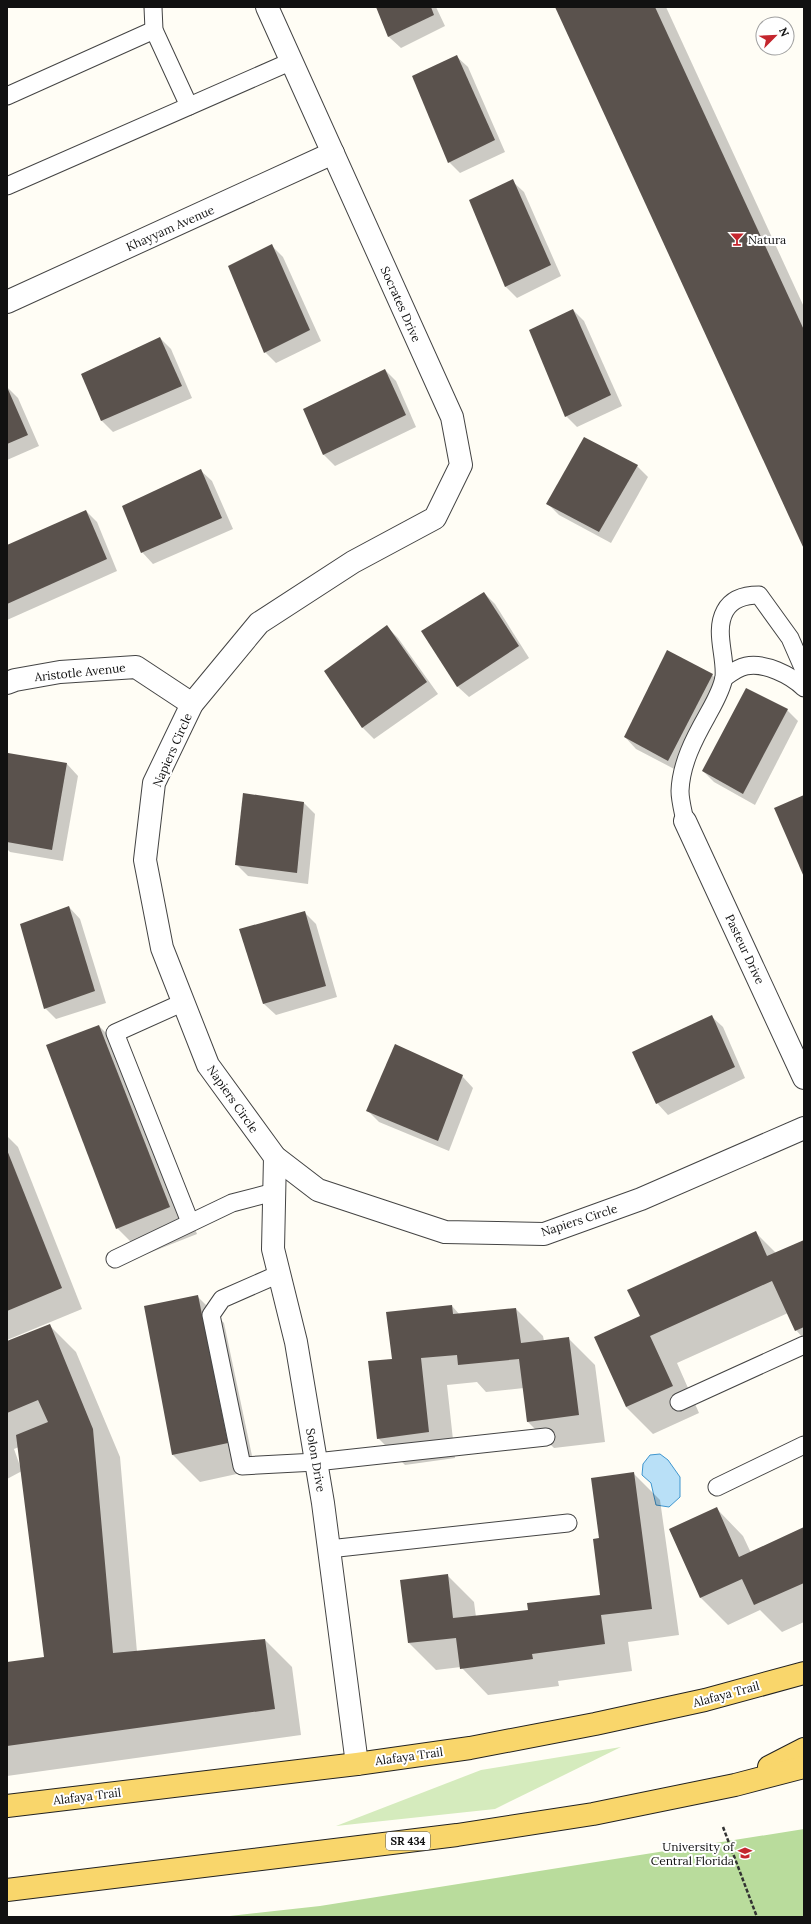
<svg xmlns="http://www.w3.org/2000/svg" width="811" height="1924" font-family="Lora,serif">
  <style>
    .green { fill: #d5ebbd }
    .forest { fill: #b9dc9c }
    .water { fill: #b9e0f7; stroke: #3f96cf }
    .shadow { fill: #0003; fill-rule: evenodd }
    .building { fill: #5a524d }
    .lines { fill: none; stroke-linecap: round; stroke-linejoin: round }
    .lane-casing { stroke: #444; stroke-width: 19 }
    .street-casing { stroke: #444; stroke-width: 24 }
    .primary-casing { stroke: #222; stroke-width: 24 }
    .path { stroke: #333; stroke-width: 2.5; stroke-dasharray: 4 2; stroke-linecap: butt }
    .lane { stroke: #fff; stroke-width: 17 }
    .street { stroke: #fff; stroke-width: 22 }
    .primary { stroke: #f9d66b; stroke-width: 22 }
    .labels { text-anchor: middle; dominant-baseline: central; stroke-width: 4; stroke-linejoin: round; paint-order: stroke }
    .shield { fill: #fff; stroke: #585858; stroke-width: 1 }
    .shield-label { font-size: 11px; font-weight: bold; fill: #111 }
    .street-label { font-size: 12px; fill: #111; stroke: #fff }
    .poi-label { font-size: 12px; fill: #111; stroke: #fff; text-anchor: start }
  </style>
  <rect width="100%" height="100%" fill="#fffdf5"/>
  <path class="green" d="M621,1747L495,1809L336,1826L481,1770Z"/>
  <path class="forest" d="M804,1829V1917H221L320,1906Z"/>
  <path class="water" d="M660,1454L668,1460L680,1477V1497L669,1507L656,1505L651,1483L642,1475L643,1464L650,1455Z"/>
  <g class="shadow">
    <path d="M377,7H436L445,26L401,48L389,37Z"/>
    <path d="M556,7H666L804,307V547Z"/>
    <path d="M456,56L468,67L505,152L460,173L449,162Z"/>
    <path d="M512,181L524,192L561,276L517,298L505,286Z"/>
    <path d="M272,246L283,257L321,341L276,363L265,352Z"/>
    <path d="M573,310L584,321L622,406L577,427L566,416Z"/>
    <path d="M160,338L171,349L192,398L113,432L102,421L82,374Z"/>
    <path d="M385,370L396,381L416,427L335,466L324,455L304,409Z"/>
    <path d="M7,387L18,398L39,446L7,460Z"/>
    <path d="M637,466L648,477L611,543L559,515L548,504Z"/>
    <path d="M200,470L212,481L233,529L153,564L142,552Z"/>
    <path d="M86,511L97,522L117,571L7,620V546Z"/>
    <path d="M484,593L495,604L529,658L469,697L457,686Z"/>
    <path d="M387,627L398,638L438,694L374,739L362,727Z"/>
    <path d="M712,675L723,686L680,772L636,749L625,737Z"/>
    <path d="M787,710L798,721L755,805L714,782L703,771Z"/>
    <path d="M9,754L67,764L78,776L63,861L10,852L7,849V772Z"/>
    <path d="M303,802L315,814L308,884L248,876L236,864Z"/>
    <path d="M69,907L80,919L106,1003L56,1019L45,1008Z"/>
    <path d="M304,912L316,924L337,997L276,1015L264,1004L241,930Z"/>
    <path d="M711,1016L723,1027L745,1078L668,1115L657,1103Z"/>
    <path d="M99,1026L126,1053L197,1234L144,1255L117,1228L47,1046Z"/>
    <path d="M462,1076L473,1088L449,1151L379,1122L367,1110Z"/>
    <path d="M7,1136L18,1147L82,1309L7,1340Z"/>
    <path d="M756,1233L776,1253L804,1241V1339L796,1330L788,1313L677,1363L699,1413L653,1434L626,1407L641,1316Z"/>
    <path d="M197,1296L224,1323L255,1470L200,1482L173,1455Z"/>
    <path d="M452,1306L460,1315L516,1309L543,1336L544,1341L568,1338L595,1365L605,1442L554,1448L527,1421L524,1388L486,1392L477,1382L447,1385L455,1458L405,1465L378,1438L393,1360Z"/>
    <path d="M49,1325L76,1352L120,1457L137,1652L265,1640L292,1667L301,1735L7,1776V1663L45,1658L22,1471L7,1479V1342ZM19,1447L20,1466L14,1449Z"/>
    <path d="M633,1473L660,1500L679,1635L628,1642L632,1671L558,1681L559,1686L488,1695L461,1667L436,1670L409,1643L447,1575L474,1602L476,1617L529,1611L601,1595L600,1539Z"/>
    <path d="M717,1509L743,1536L751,1553L804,1529V1622L782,1632L760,1610L728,1625L701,1598L670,1530Z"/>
  </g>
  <g class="building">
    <path d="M376,7H431L434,15L388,37Z"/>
    <path d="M555,7H655L804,330V549Z"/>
    <path d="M457,55L495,140L448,163L412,76Z"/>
    <path d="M513,179L551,265L505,287L469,200Z"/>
    <path d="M272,244L310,330L264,353L228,266Z"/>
    <path d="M573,309L611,395L565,417L529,330Z"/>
    <path d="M160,337L182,386L101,421L81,374Z"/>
    <path d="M385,369L406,415L323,455L303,409Z"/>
    <path d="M7,387L28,435L7,444Z"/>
    <path d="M584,437L638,465L599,532L546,504Z"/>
    <path d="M201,469L222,518L141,553L122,506Z"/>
    <path d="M86,510L107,559L7,604V545Z"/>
    <path d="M484,592L519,646L457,687L421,631Z"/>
    <path d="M387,625L427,682L362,728L324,671Z"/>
    <path d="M667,650L713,674L668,761L624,737Z"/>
    <path d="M746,688L788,709L743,794L702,771Z"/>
    <path d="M8,753L67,763L52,850L7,842Z"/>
    <path d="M243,793L304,802L297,873L235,865Z"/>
    <path d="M804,795V877L774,808Z"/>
    <path d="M69,906L95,991L44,1009L20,924Z"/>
    <path d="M305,911L326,986L263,1004L239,929Z"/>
    <path d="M712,1015L735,1067L656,1104L632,1052Z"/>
    <path d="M99,1025L170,1207L116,1229L46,1045Z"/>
    <path d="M395,1044L463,1075L438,1141L366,1111Z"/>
    <path d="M7,1150L62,1288L7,1311Z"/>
    <path d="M756,1231L767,1256L804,1240V1327L795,1331L772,1281L650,1336L673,1386L626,1407L594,1337L640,1316L627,1290Z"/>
    <path d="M198,1295L228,1443L172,1455L144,1306Z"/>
    <path d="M452,1305L453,1314L516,1308L521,1343L569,1337L579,1415L527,1422L519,1359L458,1365L457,1355L421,1358L429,1432L377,1439L368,1361L392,1359L386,1312Z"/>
    <path d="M50,1324L93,1429L113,1653L265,1639L275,1709L7,1746V1662L44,1657L16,1435L48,1422L38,1400L7,1413V1341Z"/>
    <path d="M634,1472L652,1609L601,1615L605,1644L532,1654L533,1659L460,1669L456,1638L408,1643L400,1580L448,1574L453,1618L528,1610L527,1603L600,1595L593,1539L599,1538L591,1478Z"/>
    <path d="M717,1507L739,1557L804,1527V1583L754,1605L742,1579L700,1598L669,1529Z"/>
  </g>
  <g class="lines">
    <defs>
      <g id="lane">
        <path d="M153,7L154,30L189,106"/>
        <path d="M7,96L154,30"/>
        <path d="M7,186L292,61"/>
        <path d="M724,678C731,673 737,668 746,666C764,662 791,675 804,688"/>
        <path d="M685,821C683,811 680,800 680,791C681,764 694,739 707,716C713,705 722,690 724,677C726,656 714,631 725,611C732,598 746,595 759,595L790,638L804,670"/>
        <path d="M184,1002L115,1033L190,1222"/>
        <path d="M115,1259L232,1203L274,1192"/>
        <path d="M279,1274L222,1299L211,1315L242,1466L316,1462L546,1437"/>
        <path d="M679,1402L804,1345"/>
        <path d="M717,1487L804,1445"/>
        <path d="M329,1549L568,1523"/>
      </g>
      <g id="street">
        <path d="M267,7L452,417L461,465L435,518L353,562L259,623L192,704L154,783L145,860L162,948L208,1065L275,1157L318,1190L445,1232L544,1234L641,1199L804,1128"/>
        <path d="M7,302L333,153"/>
        <path d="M7,683L15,680L60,672L136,667L192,704"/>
        <path d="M685,821L804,1078"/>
        <path d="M275,1157L273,1249L296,1342L323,1503L357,1764"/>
      </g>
      <g id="primary">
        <path d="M769,1767L804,1749"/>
        <path d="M7,1806L357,1764L470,1748L595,1724L705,1700L804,1673"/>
        <path d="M7,1890L457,1835L593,1814L735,1785L804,1767"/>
      </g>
    </defs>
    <use href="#lane" class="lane-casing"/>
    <use href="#street" class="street-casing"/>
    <use href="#primary" class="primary-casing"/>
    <path class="path" d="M723,1827L757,1917"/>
    <use href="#lane" class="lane"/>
    <use href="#street" class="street"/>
    <use href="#primary" class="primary"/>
  </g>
  <defs>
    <symbol id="bar-bare" viewBox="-9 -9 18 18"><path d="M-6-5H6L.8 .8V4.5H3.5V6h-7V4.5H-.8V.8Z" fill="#c4262e" stroke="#fff" stroke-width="2.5" paint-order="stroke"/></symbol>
    <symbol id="university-bare" viewBox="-9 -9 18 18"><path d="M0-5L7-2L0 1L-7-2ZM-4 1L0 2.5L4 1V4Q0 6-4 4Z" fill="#c4262e" stroke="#fff" stroke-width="2.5" paint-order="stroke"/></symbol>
  </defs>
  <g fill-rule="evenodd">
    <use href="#bar-bare" x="727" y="229" width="20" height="20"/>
    <use href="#university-bare" x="735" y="1843" width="20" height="20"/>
  </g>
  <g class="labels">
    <rect class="shield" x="386" y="1832" width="44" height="18" rx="3"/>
    <g class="shield-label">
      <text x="408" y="1841">SR 434</text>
    </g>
    <g class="street-label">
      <text transform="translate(170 228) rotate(-24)">Khayyam Avenue</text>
      <text transform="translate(401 304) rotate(66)">Socrates Drive</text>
      <text transform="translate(80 672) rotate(-6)">Aristotle Avenue</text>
      <text transform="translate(172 750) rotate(-66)">Napiers Circle</text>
      <text transform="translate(745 949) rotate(65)">Pasteur Drive</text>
      <text transform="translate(233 1099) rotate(55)">Napiers Circle</text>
      <text transform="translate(579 1220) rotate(-18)">Napiers Circle</text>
      <text transform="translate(316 1460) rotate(80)">Solon Drive</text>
      <text transform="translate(726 1694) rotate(-15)">Alafaya Trail</text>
      <text transform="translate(409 1756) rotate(-8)">Alafaya Trail</text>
      <text transform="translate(87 1796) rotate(-7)">Alafaya Trail</text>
    </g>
    <g class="poi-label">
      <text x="748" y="239">Natura</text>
      <text x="734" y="1846" text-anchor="end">University of<tspan x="734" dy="14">Central Florida</tspan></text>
    </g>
  </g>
  <rect width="811" height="1924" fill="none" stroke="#111111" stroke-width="16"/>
  <g transform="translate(775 36) rotate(66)"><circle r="19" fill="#ffffff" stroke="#a0a0a0"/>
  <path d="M0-3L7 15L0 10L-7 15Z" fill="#c4262e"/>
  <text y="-6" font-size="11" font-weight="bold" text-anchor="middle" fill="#111111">N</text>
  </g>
</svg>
